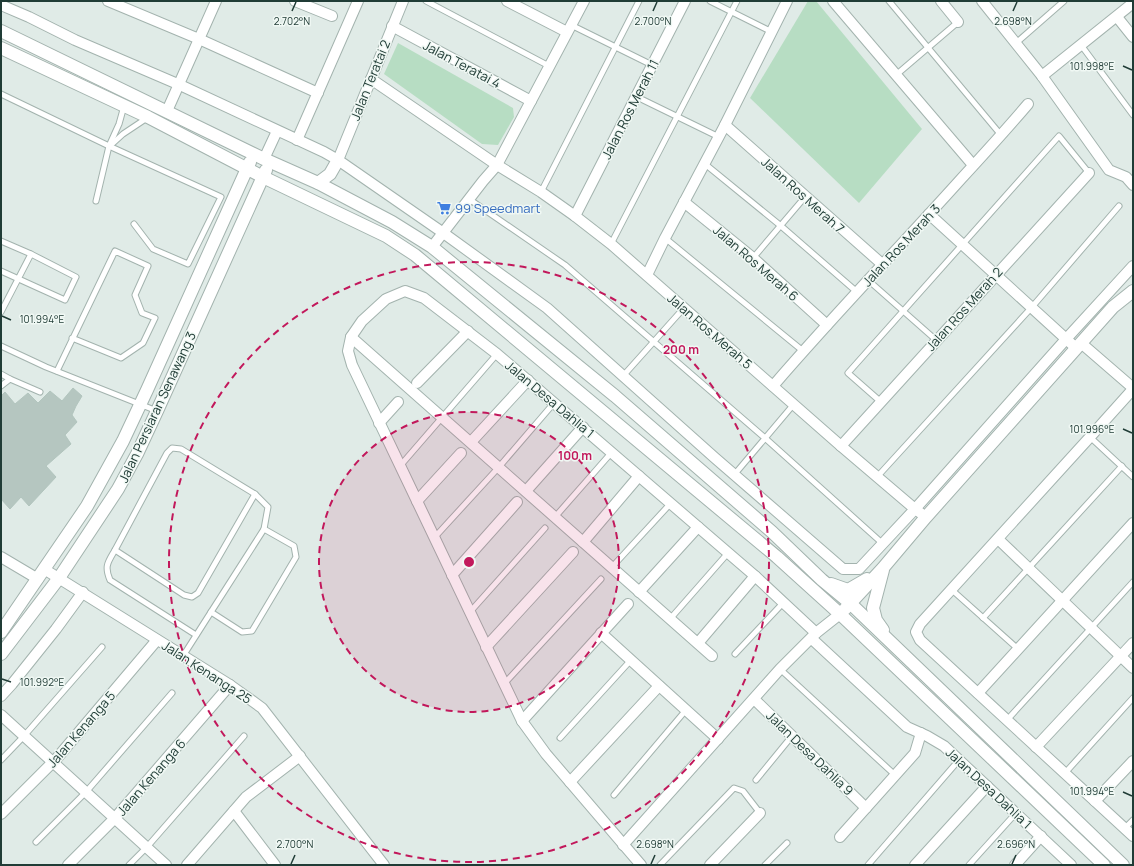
<svg xmlns="http://www.w3.org/2000/svg" width="1134" height="866" font-family="Manrope,sans-serif">
  <style>
    .green { fill: #b7ddc3 }
    .building { fill: #b5c6c0; stroke: #b2c5be }
    .lines { fill: none; stroke-linecap: round; stroke-linejoin: round }
    .service-casing { stroke: #a3b3ae; stroke-width: 7 }
    .minor-casing { stroke: #a3b3ae; stroke-width: 12 }
    .tertiary-casing { stroke: #a3b3ae; stroke-width: 14 }
    .service { stroke: #fff; stroke-width: 5 }
    .minor { stroke: #fff; stroke-width: 10 }
    .tertiary { stroke: #fff; stroke-width: 12 }
    .ticks { fill: none; stroke: #203c36; stroke-width: 1.5 }
    .ring { fill: none; stroke: #c2185b; stroke-width: 2; stroke-dasharray: 7 5 }
    .labels { text-anchor: middle; dominant-baseline: central; stroke-width: 3; stroke-linejoin: round; paint-order: stroke }
    .street-label { font-size: 13px; fill: #203c36; stroke: #f0f8f4 }
    .shop-label { font-size: 13px; fill: #366cbe; stroke: #f0f8f4; text-anchor: start }
    .ticks-label { font-size: 10px; text-anchor: middle; fill: #203c36; stroke: #f0f8f4; stroke-width: 3; stroke-linejoin: round; paint-order: stroke }
    .centre { fill: #c2185b; stroke: #f0f8f4; stroke-width: 2 }
    .ring-label { font-size: 12px; text-anchor: middle; font-weight: bold; fill: #c2185b; stroke: #f0f8f4; stroke-width: 3; stroke-linejoin: round; paint-order: stroke }
  </style>
  <rect width="100%" height="100%" fill="#e0ebe7"/>
  <g class="green">
    <path d="M808,1H816L922,129L859,203L750,98Z"/>
    <path d="M398,43L513,108L514,117L498,145L482,144L384,74Z"/>
  </g>
  <path class="building" d="M73,388L82,396L76,406L72,415L77,422L65,435L71,444L46,466L56,477L29,506L21,497L10,509L1,499V396L5,392L15,404L28,393L38,403L50,391L62,401Z"/>
  <g class="lines">
    <defs>
      <g id="service">
        <path d="M426,1L549,66"/>
        <path d="M710,1L772,32"/>
        <path d="M889,1L1001,135"/>
        <path d="M571,25L652,65"/>
        <path d="M1016,43L1064,1"/>
        <path d="M1081,45L1133,115"/>
        <path d="M896,75L958,22"/>
        <path d="M1,94L109,146L221,197L188,264L153,249L134,224"/>
        <path d="M637,97L719,137"/>
        <path d="M112,144L123,134L147,118"/>
        <path d="M705,164L781,226L857,292"/>
        <path d="M541,192L639,1"/>
        <path d="M469,199L565,265L765,438L882,543"/>
        <path d="M96,201L109,146L119,124L124,106"/>
        <path d="M665,238L803,351"/>
        <path d="M1,241L31,254L76,277L65,300L1,271"/>
        <path d="M611,244L737,1"/>
        <path d="M753,258L805,197"/>
        <path d="M868,280L936,340"/>
        <path d="M1,312L31,254"/>
        <path d="M1,346L46,367L157,411"/>
        <path d="M57,371L115,251L148,266L135,295L142,313L155,318L143,343L121,358L72,338"/>
        <path d="M1,374L10,379"/>
        <path d="M623,376L683,309"/>
        <path d="M1,386L10,379L40,392"/>
        <path d="M881,402L848,373L1059,136L1089,173"/>
        <path d="M1090,437L1133,477"/>
        <path d="M400,466L497,354"/>
        <path d="M734,475L794,404"/>
        <path d="M877,477L1032,307L1119,206"/>
        <path d="M555,517L612,452"/>
        <path d="M434,538L499,467L554,403"/>
        <path d="M115,550L184,595L192,597L198,593L255,494"/>
        <path d="M612,567L671,503"/>
        <path d="M952,590L1018,649"/>
        <path d="M470,612L545,528"/>
        <path d="M983,618L1122,466"/>
        <path d="M670,619L728,553"/>
        <path d="M196,635L110,580C104,566 108,562 115,550L167,453L172,448L181,449L255,494L268,507L264,529L211,612"/>
        <path d="M735,654L784,602"/>
        <path d="M183,656L211,612L242,632L252,631L296,557L294,546L264,529"/>
        <path d="M780,669L895,775"/>
        <path d="M504,684L601,579"/>
        <path d="M1007,720L1133,582"/>
        <path d="M560,738L631,660"/>
        <path d="M1,760L24,736L102,647"/>
        <path d="M1065,773L1133,698"/>
        <path d="M756,780L792,736"/>
        <path d="M614,795L686,710"/>
        <path d="M1125,828L1133,820"/>
        <path d="M36,842L86,792L172,693"/>
        <path d="M129,865L147,847L244,736"/>
        <path d="M660,865L734,788L743,791L760,813"/>
        <path d="M765,865L787,843"/>
        <path d="M868,865L959,760"/>
        <path d="M969,865L1016,813"/>
      </g>
      <g id="minor">
        <path d="M108,1L199,39L318,93"/>
        <path d="M295,1L332,16"/>
        <path d="M507,1L567,32"/>
        <path d="M833,1L973,165"/>
        <path d="M941,1L958,22"/>
        <path d="M982,1L1042,76L1109,170L1126,177L1133,185"/>
        <path d="M1,5L29,17L75,40L180,85L324,152L338,160L442,232L547,308L715,458L843,569H859L915,509L926,517"/>
        <path d="M1117,17L1133,37"/>
        <path d="M392,26L531,101"/>
        <path d="M1042,76L1133,3"/>
        <path d="M371,79L497,165L541,192L575,216L611,244L841,446L915,509L1067,338L1133,266"/>
        <path d="M167,111L216,1"/>
        <path d="M725,125L882,264"/>
        <path d="M297,140L358,1"/>
        <path d="M264,159L277,131"/>
        <path d="M338,160L403,1"/>
        <path d="M684,202L753,258L827,325"/>
        <path d="M929,214L1076,348"/>
        <path d="M575,216L685,1"/>
        <path d="M432,247L483,181L497,165L584,1"/>
        <path d="M647,275L665,238L725,125L787,1"/>
        <path d="M351,337L712,656"/>
        <path d="M1081,343L1133,388"/>
        <path d="M417,383L468,331"/>
        <path d="M773,386C834,315 899,248 961,179C984,154 1006,130 1028,104"/>
        <path d="M1133,389L1090,437L920,624L916,632L920,640L1133,836"/>
        <path d="M379,423L398,402"/>
        <path d="M471,442L528,380"/>
        <path d="M841,446L1089,173"/>
        <path d="M526,491L583,427"/>
        <path d="M417,501L461,453"/>
        <path d="M998,539L1133,668"/>
        <path d="M583,542L639,476"/>
        <path d="M1,557L38,579"/>
        <path d="M44,569L230,685L262,708L384,865"/>
        <path d="M452,575L517,502"/>
        <path d="M639,592L698,527"/>
        <path d="M601,633L718,739"/>
        <path d="M812,639L907,727L927,736L944,746L1071,865"/>
        <path d="M698,643L755,576"/>
        <path d="M486,647L573,552"/>
        <path d="M978,693L1133,523"/>
        <path d="M1,696L12,684L56,629L83,592"/>
        <path d="M754,699L866,808"/>
        <path d="M1,715L166,865"/>
        <path d="M522,721L628,604"/>
        <path d="M1036,747L1133,643"/>
        <path d="M570,782L659,686"/>
        <path d="M1095,801L1133,761"/>
        <path d="M234,811L275,865"/>
        <path d="M1,814L57,758L157,640"/>
        <path d="M840,837L915,753L921,733"/>
        <path d="M623,845L780,669L816,633L840,614"/>
        <path d="M68,865L115,818L230,685"/>
        <path d="M187,865L246,797L300,756"/>
        <path d="M641,865L546,754L522,721L352,365L348,351L351,337L362,321L386,299L405,291L424,298L497,354L755,576L816,633"/>
        <path d="M710,865L760,813"/>
        <path d="M915,865L987,786"/>
        <path d="M1015,865L1041,836"/>
      </g>
      <g id="tertiary">
        <path d="M1,31L264,159L318,183L392,222L432,247L615,396L772,532L822,580L851,604L1123,865"/>
        <path d="M1,48L148,117L263,177L386,236L415,255L777,557L840,614L1104,865"/>
        <path d="M318,183L330,174L338,160"/>
        <path d="M883,570L873,608L876,620L883,630"/>
        <path d="M831,584L848,590L867,579"/>
        <path d="M845,609L883,568L926,517L1113,307L1133,291"/>
        <path d="M1,632L87,506L123,441L147,390L250,162"/>
        <path d="M1,654L59,578L118,489L137,454L157,411L266,170"/>
      </g>
    </defs>
    <use href="#service" class="service-casing"/>
    <use href="#minor" class="minor-casing"/>
    <use href="#tertiary" class="tertiary-casing"/>
    <use href="#service" class="service"/>
    <use href="#minor" class="minor"/>
    <use href="#tertiary" class="tertiary"/>
  </g>
  <path class="ticks" d="M292,11L296,2M653,11L657,2M1013,11L1017,2M1123,66L1132,70M2,316L11,320M1123,429L1132,433M2,679L11,682M1123,792L1132,796M291,864L295,855M651,864L655,855M1012,864L1016,855"/>
  <circle cx="469" cy="562" r="150" fill="#c2185b" fill-opacity=".12"/>
  <g class="ring">
    <circle cx="469" cy="562" r="150"/>
    <circle cx="469" cy="562" r="300"/>
  </g>
  <defs>
    <symbol id="supermarket-bare" viewBox="-9 -9 18 18"><path d="M-6-5.5h2.5l.6 2H6L4.5 2H-2.5L-4.4-4H-6ZM-1.5 3.2a1.3 1.3 0 1 0 .1 0ZM3 3.2a1.3 1.3 0 1 0 .1 0Z" fill="#3f7fe0" stroke="#f0f8f4" stroke-width="2.5" paint-order="stroke"/></symbol>
  </defs>
  <g fill-rule="evenodd">
    <use href="#supermarket-bare" x="434" y="198" width="20" height="20"/>
  </g>
  <g class="labels">
    <g class="street-label">
      <text transform="translate(462 64) rotate(28)">Jalan Teratai 4</text>
      <text transform="translate(370 80) rotate(-68)">Jalan Teratai 2</text>
      <text transform="translate(630 109) rotate(-63)">Jalan Ros Merah 11</text>
      <text transform="translate(803 195) rotate(42)">Jalan Ros Merah 7</text>
      <text transform="translate(901 245) rotate(-47)">Jalan Ros Merah 3</text>
      <text transform="translate(756 263) rotate(41)">Jalan Ros Merah 6</text>
      <text transform="translate(964 309) rotate(-48)">Jalan Ros Merah 2</text>
      <text transform="translate(710 331) rotate(41)">Jalan Ros Merah 5</text>
      <text transform="translate(550 399) rotate(40)">Jalan Desa Dahlia 1</text>
      <text transform="translate(157 407) rotate(-65)">Jalan Persiaran Senawang 3</text>
      <text transform="translate(207 672) rotate(33)">Jalan Kenanga 25</text>
      <text transform="translate(81 729) rotate(-49)">Jalan Kenanga 5</text>
      <text transform="translate(810 753) rotate(44)">Jalan Desa Dahlia 9</text>
      <text transform="translate(151 777) rotate(-49)">Jalan Kenanga 6</text>
      <text transform="translate(989 788) rotate(43)">Jalan Desa Dahlia 1</text>
    </g>
    <g class="shop-label">
      <text x="455" y="208">99 Speedmart</text>
    </g>
  </g>
  <g class="ticks-label">
    <text x="292" y="25">2.702°N</text>
    <text x="653" y="25">2.700°N</text>
    <text x="1013" y="25">2.698°N</text>
    <text x="1092" y="70">101.998°E</text>
    <text x="42" y="323">101.994°E</text>
    <text x="1092" y="433">101.996°E</text>
    <text x="42" y="686">101.992°E</text>
    <text x="1092" y="795">101.994°E</text>
    <text x="295" y="848">2.700°N</text>
    <text x="655" y="848">2.698°N</text>
    <text x="1016" y="848">2.696°N</text>
  </g>
  <circle cx="469" cy="562" r="6" class="centre"/>
  <g class="ring-label">
    <text x="681" y="354">200 m</text>
    <text x="575" y="460">100 m</text>
  </g>
  <rect width="1134" height="866" fill="none" stroke="#203c36" stroke-width="4"/>
</svg>
